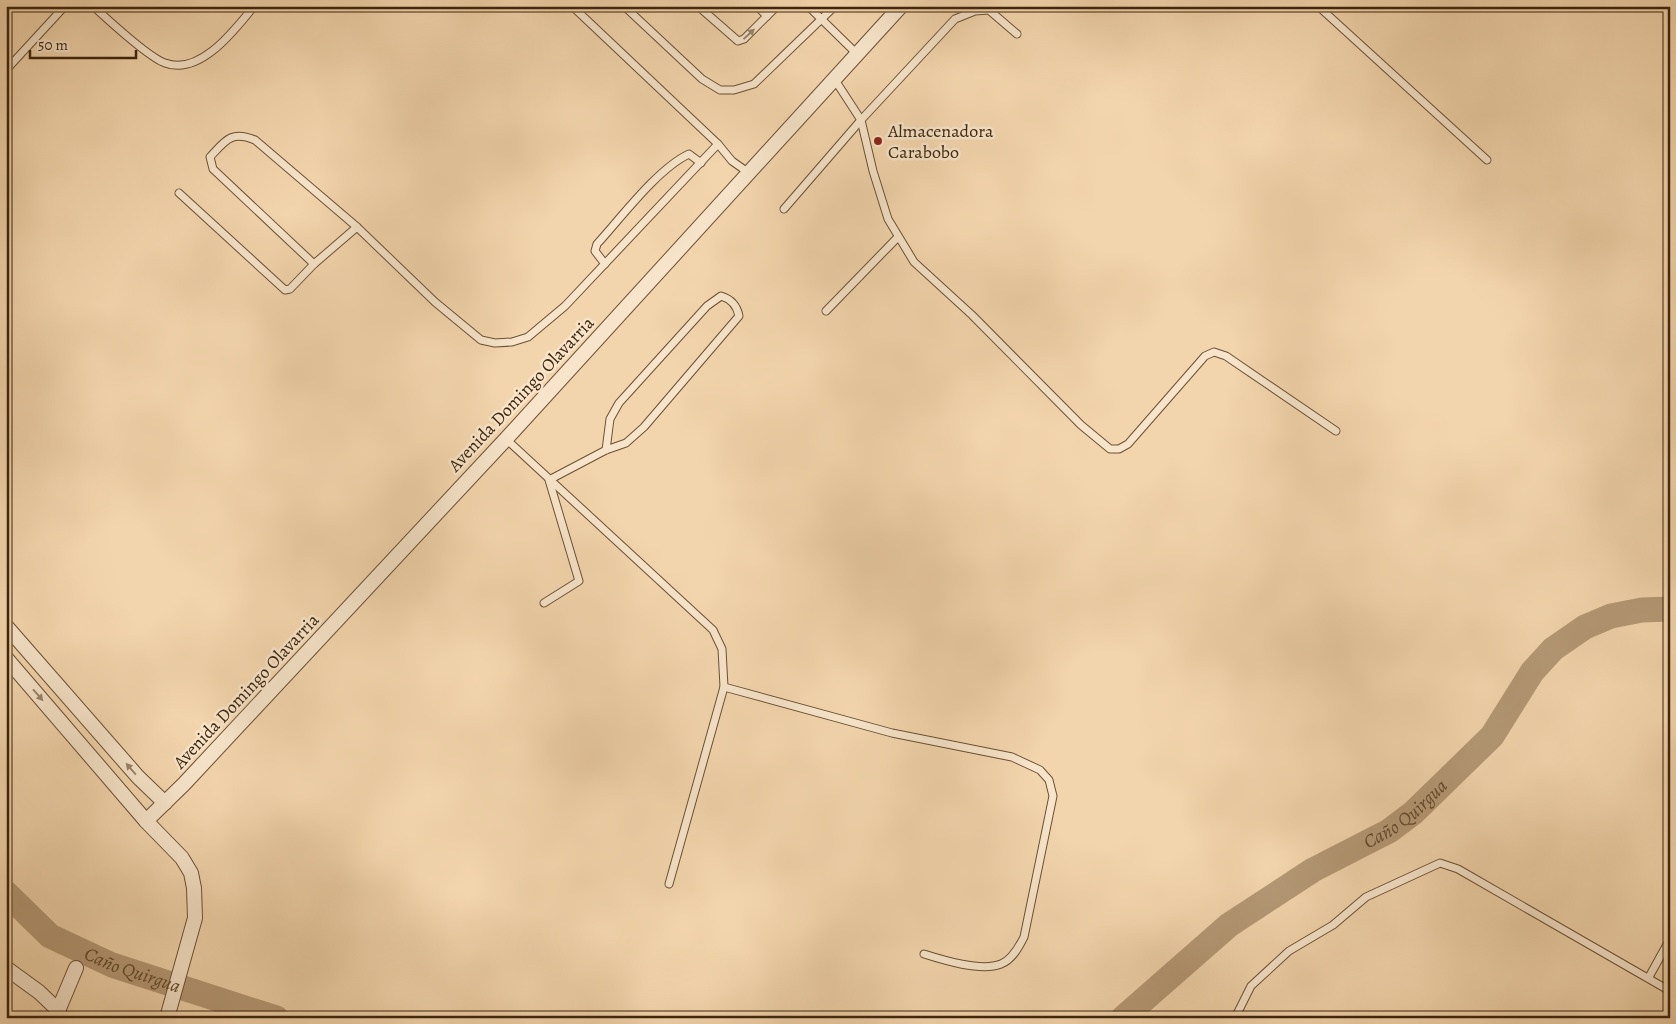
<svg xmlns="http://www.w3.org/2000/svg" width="1676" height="1024" font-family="Alegreya,serif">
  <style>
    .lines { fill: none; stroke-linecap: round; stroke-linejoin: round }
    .river { stroke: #b59976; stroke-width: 25 }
    .service-casing { stroke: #6a5134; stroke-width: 9 }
    .minor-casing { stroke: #6a5134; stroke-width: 16 }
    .service { stroke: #f7e4ca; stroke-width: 7 }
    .minor { stroke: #f7e4ca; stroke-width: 14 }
    .oneway { fill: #9a846b }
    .poi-dot { fill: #8f2418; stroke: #f7e4ca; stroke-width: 2 }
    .labels { text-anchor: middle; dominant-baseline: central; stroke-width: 5; stroke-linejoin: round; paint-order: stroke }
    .poi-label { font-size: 18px; fill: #3d250c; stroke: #f7e4ca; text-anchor: start }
    .street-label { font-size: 18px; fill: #3d250c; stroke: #f7e4ca }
    .water-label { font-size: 19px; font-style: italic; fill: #61482c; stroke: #f7e4ca }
  </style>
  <rect width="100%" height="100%" fill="#f3d5ad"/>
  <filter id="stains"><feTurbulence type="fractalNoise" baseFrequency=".004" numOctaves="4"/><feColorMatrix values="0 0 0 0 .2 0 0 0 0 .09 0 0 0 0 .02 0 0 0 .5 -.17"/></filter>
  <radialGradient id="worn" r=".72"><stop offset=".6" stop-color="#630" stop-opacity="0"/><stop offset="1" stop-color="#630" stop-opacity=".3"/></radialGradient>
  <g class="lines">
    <g class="river">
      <path id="s1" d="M6,893L50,936L112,965L276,1018"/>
      <path id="s2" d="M1123,1018L1229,925L1313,870L1389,831L1413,813L1492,736L1532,672L1553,649L1585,627L1611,616L1642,610L1670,609"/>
    </g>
    <defs>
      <g id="service">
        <path d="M93,6C106,18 150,58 165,63C199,76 233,32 251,10"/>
        <path d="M572,6L718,144L732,161L749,173"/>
        <path d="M624,6L702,79L720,90H734L754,84L835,6"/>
        <path d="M698,6L738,41L744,39L777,6"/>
        <path d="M757,6L767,16"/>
        <path d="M808,6L857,54"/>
        <path d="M1318,6L1487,160"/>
        <path d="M6,70L65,6"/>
        <path d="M835,80L861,120L873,171L888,219L914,262L972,315L1081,425L1110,449H1119L1128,444L1205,356L1214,352L1226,356L1336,431"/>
        <path d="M179,193L285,290L290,289L314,264L357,227"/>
        <path d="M784,209L861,120L955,19L975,11L989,10L1017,34"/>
        <path d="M314,264L213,169L210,157C225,141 231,130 255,140L357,227L435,302L481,340L495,343L512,342L528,337L565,306L718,144"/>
        <path d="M605,264L595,251L597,244C621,218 657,169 689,154L701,163"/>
        <path d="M826,311L897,238"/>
        <path d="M506,439L713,630L722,649L724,687L669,884"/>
        <path d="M544,603L579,581L549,480L606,450L626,443L644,427L739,316C737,305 731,299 721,296L707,306L619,403L610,419L606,450"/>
        <path d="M724,687L892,733L1012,757L1040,770L1049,780L1053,796L1024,937C1019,947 1012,960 1001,964C981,972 943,960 924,954"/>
        <path d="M1649,977L1670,939"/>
        <path d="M1235,1018L1251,986L1289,951L1333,925L1366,897L1440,863L1458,869L1670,991"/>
      </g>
      <g id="minor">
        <path d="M6,626L138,777L165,803"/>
        <path d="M6,658L146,821L182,858L191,873L194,888L195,918L167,1018"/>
        <path d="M146,821L184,784L506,439L901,6"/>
        <path d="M6,968L39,992L59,1011"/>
        <path d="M55,1018L76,968"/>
      </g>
    </defs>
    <use href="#service" class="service-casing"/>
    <use href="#minor" class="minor-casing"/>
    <use href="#service" class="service"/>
    <use href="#minor" class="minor"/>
  </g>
  <defs><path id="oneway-solid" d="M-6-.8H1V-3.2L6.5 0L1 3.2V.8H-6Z" transform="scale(1.25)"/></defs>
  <g class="oneway">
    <use href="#oneway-solid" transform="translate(749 34) rotate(-43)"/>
    <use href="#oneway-solid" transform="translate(38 695) rotate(49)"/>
    <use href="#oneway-solid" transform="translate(131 769) rotate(-131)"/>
  </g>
  <circle class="poi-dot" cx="878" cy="141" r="5"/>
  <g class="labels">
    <g class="poi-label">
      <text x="888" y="131">Almacenadora<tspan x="888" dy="21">Carabobo</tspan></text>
    </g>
    <g class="street-label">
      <text transform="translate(521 394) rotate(-47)">Avenida Domingo Olavarria</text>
      <text transform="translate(246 691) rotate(-47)">Avenida Domingo Olavarria</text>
    </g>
    <g class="water-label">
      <text stroke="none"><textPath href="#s2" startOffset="350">Caño Quirgua</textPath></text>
      <text stroke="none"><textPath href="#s1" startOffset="151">Caño Quirgua</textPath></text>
    </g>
  </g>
  <rect width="1676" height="1024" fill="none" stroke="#f3d5ad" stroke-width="25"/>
  <rect x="8" y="8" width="1661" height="1009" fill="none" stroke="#3d250c" stroke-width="2.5"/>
  <rect x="12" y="12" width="1651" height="999" fill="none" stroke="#3d250c"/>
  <path d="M30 50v8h106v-8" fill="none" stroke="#3d250c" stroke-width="2.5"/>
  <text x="38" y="50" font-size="15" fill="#3d250c" stroke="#f7e4ca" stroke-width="4" paint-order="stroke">50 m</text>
  <rect width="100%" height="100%" filter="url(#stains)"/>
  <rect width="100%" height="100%" fill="url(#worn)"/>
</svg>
